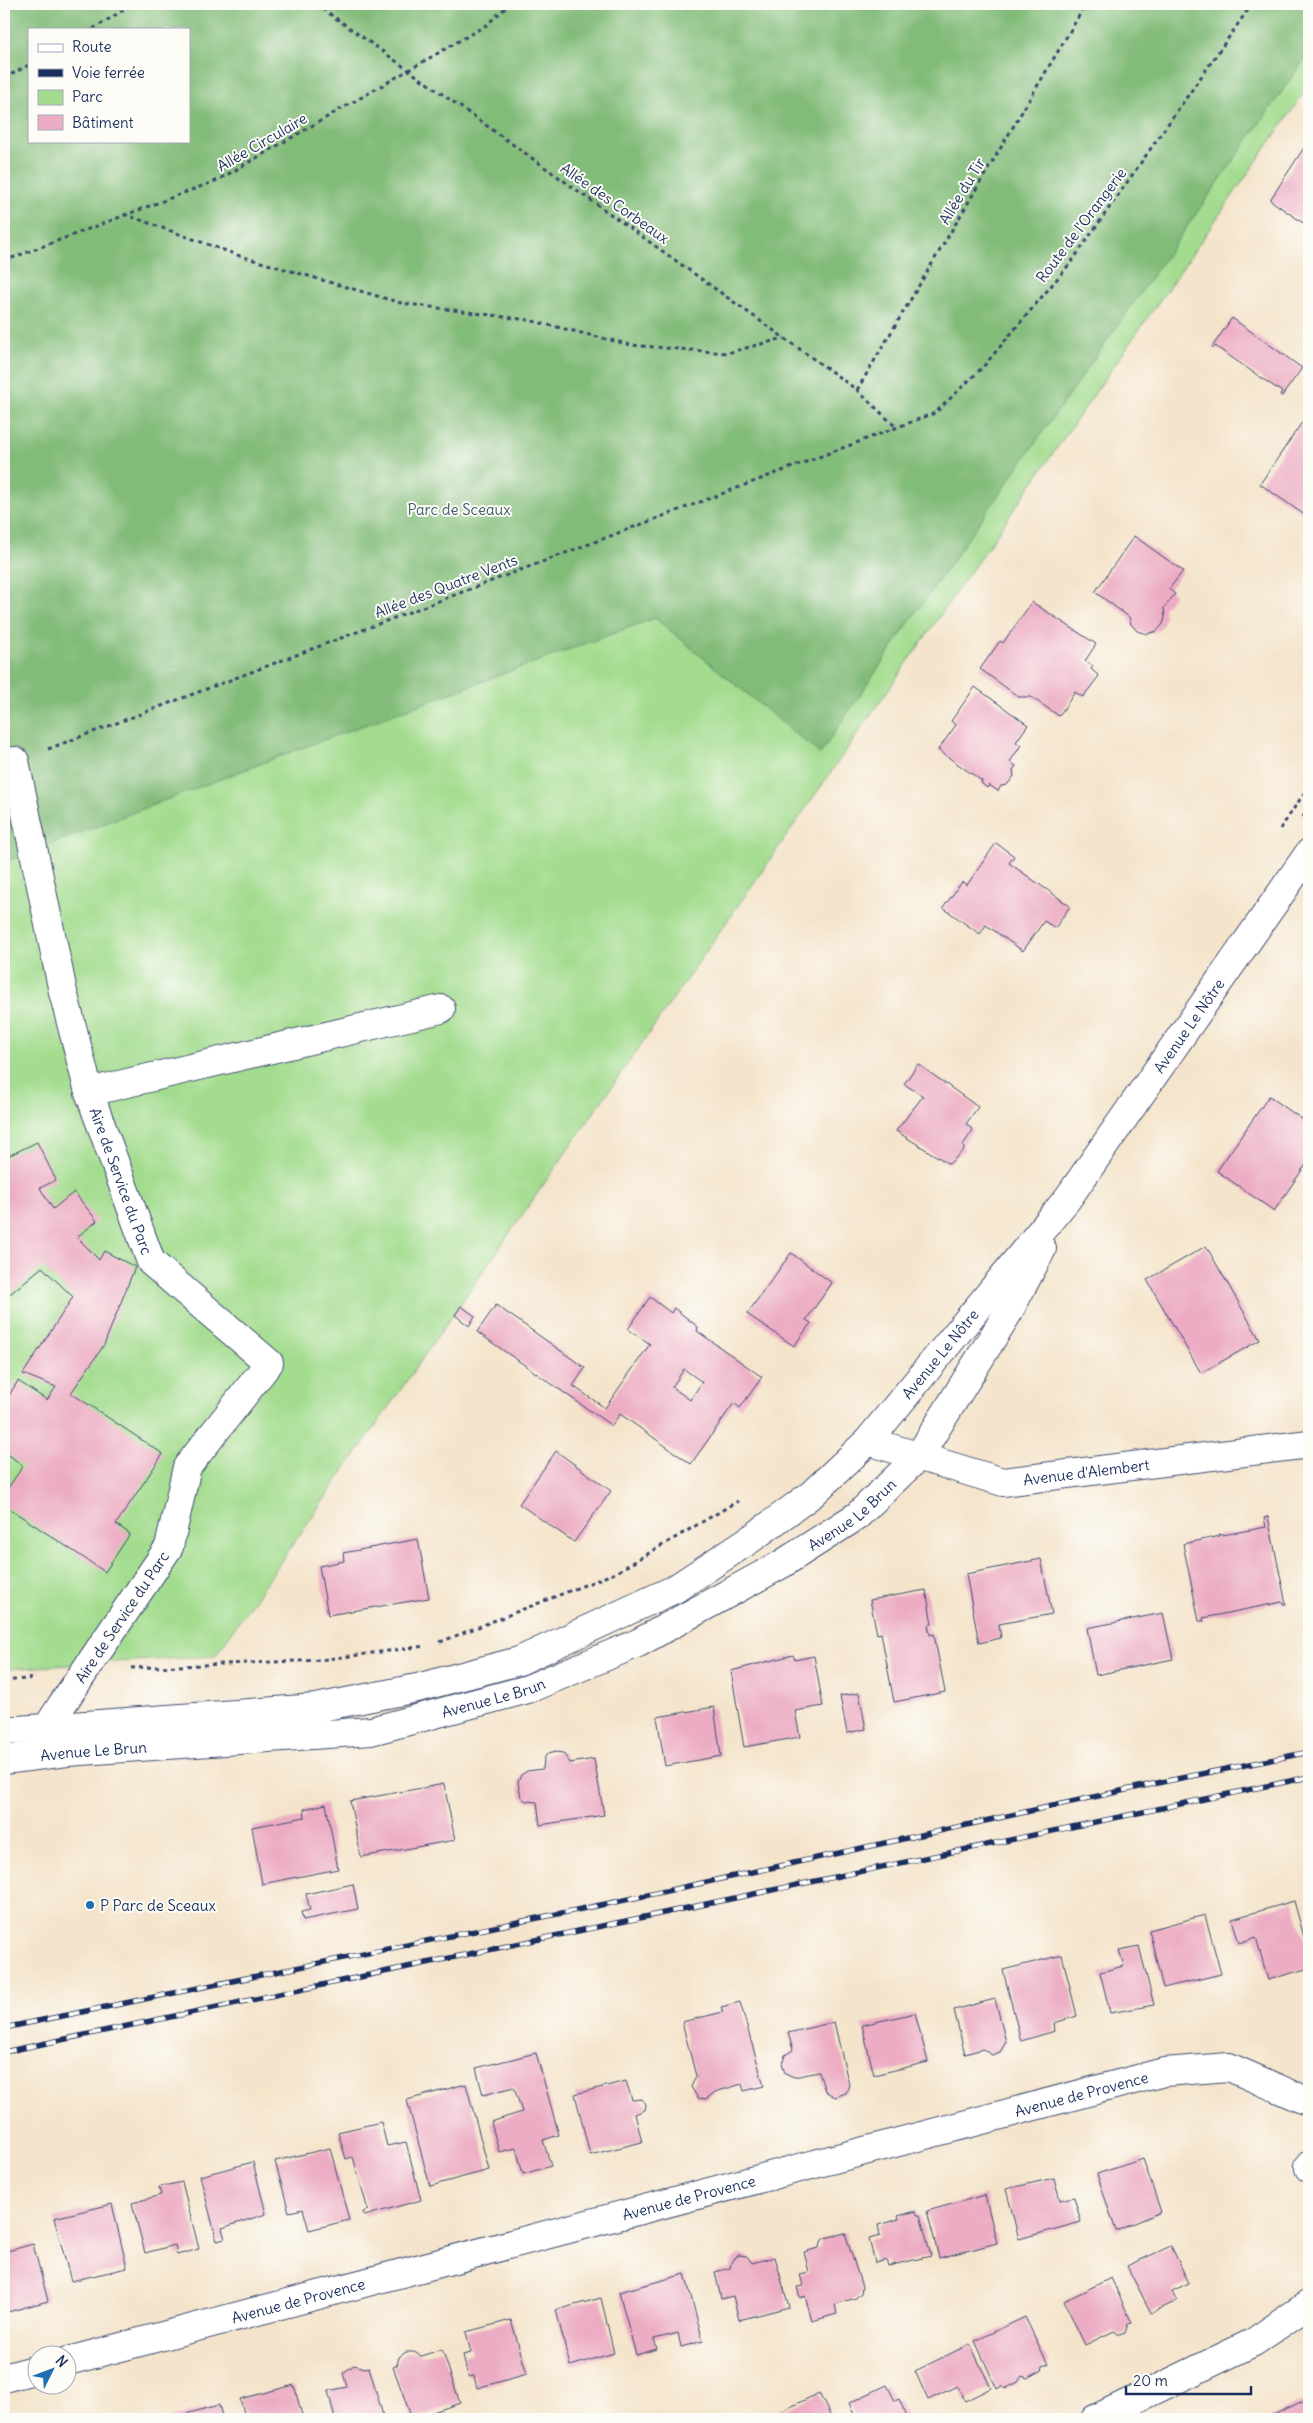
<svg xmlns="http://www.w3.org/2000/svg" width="1313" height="2423" font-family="Delius,sans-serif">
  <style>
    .green { fill: #a3dc8e; stroke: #5f8676; fill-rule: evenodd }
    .forest { fill: #82bc79; stroke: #4e766c; fill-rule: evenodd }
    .building { fill: #ecacc3; fill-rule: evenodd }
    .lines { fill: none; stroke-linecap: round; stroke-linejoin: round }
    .minor-casing { stroke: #3c4a6e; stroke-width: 30 }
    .major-casing { stroke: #3c4a6e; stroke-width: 30 }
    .path { stroke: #3c4a6e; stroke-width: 3; stroke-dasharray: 4 4; stroke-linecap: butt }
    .minor { stroke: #fff; stroke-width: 28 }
    .major { stroke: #fff; stroke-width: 28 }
    .rail-casing { stroke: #1b2f5e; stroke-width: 5.5 }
    .rail { stroke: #fdfcf7; stroke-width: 4; stroke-dasharray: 11; stroke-linecap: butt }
    .poi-dot { fill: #1f6fb2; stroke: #fdfcf7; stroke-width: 2 }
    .labels { text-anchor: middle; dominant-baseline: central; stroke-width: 4; stroke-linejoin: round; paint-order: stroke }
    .street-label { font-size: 15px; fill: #1b2f5e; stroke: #fdfcf7 }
    .park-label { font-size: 15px; fill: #3d5a6a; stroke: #fdfcf7 }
    .poi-label { font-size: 15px; fill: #1b2f5e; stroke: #fdfcf7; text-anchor: start }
  </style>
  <rect width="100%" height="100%" fill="#fdfcf7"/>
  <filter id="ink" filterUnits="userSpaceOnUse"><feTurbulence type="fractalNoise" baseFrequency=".02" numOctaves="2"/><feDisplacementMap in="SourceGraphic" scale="10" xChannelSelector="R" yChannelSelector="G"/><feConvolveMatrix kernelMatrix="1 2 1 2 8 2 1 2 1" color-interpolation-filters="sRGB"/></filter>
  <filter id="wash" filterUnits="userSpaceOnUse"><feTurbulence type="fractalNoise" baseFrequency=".0096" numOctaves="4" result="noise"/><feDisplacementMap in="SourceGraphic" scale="20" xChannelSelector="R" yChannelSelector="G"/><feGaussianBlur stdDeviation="1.12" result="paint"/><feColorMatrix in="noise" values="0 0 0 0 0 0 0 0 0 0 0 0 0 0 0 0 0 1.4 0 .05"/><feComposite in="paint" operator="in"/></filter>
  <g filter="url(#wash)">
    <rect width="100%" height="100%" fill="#f4e4cb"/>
    <path class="green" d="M4,4H1309V86L215,1656L4,1669ZM29,29H189V141H29Z"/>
    <path class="forest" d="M4,4H1309V53L910,621L820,754L655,618L299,749L4,862ZM29,29H189V141H29Z"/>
    <g id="blocks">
      <g class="building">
        <path d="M1309,140V227L1270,200Z"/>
        <path d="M1232,318L1302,368L1282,396L1280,395L1282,392L1215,346L1214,348L1212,347Z"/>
        <path d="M1309,412V518L1260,484Z"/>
        <path d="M1134,536L1183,571L1169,589L1175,594L1164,608L1165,617L1163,624L1157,631L1147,634L1137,631L1131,624L1129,617L1095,592Z"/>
        <path d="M1032,602L1096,644L1085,661L1093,666L1091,669L1099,676L1083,697L1075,692L1059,716L1031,697H1019L980,669L1000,641L1003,643Z"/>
        <path d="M975,687L1028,725L1016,742L1021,745L1010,762L1016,766L1013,770L1014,776L1007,785L1001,786L998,791L989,785L987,788L981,783L982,781L938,750L956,725L951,721Z"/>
        <path d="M996,843L1014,856L1009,863L1070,906L1055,928L1044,921L1023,951L986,925L980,934L943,908L962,882L967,885Z"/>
        <path d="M918,1064L978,1107L966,1124L973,1130L963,1145L964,1150L949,1164L896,1131L923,1096L904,1084Z"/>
        <path d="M1269,1096L1309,1124V1160L1274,1211L1217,1171Z"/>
        <path d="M37,1142L56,1180L40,1188L53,1209L74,1192L97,1221L77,1237L99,1260L104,1251L135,1267L104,1345L71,1393L163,1454L116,1524L130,1534L105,1572L4,1505V1494L23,1466L4,1451V1403L18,1381L47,1400L56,1387L23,1374L73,1297L42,1267L4,1299V1158Z"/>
        <path d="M1206,1246L1260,1340L1201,1373L1147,1280Z"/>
        <path d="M791,1253L832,1283L806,1320L811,1323L794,1346L747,1314Z"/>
        <path d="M650,1297L671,1313L674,1308L698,1327L697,1331L762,1377L740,1408L734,1403L691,1464L620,1414L612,1426L477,1332L496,1305L585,1368L573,1386L605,1408L650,1344L628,1329ZM684,1369L702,1382L690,1400L672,1387Z"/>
        <path d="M461,1306L475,1316L469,1326L455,1315Z"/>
        <path d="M556,1451L611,1491L574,1542L519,1504Z"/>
        <path d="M1268,1517L1286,1604H1283L1282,1602L1203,1618L1204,1621H1199L1183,1544L1220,1536L1219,1534L1223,1535L1266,1527L1264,1518Z"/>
        <path d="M418,1539L429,1598L328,1615L319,1566L344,1561L343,1553Z"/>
        <path d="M1041,1559L1052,1614L999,1624L1001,1638L979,1643L966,1574Z"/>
        <path d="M926,1590L932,1624L928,1625L930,1635L934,1634L945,1692L894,1702L881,1633L877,1634L870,1600Z"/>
        <path d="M1163,1613L1173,1659L1096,1675L1087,1628Z"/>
        <path d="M793,1655L795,1660L814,1656L823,1706L795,1711L800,1737L744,1747L731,1671Z"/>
        <path d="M859,1693L866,1729L847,1733L840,1696Z"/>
        <path d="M714,1707L721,1756L665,1766L657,1717Z"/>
        <path d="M556,1752L563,1753L570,1763L594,1759L604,1815L540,1825L537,1802L526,1801L521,1797L518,1782L521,1775L527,1771L543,1769L544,1759L547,1754Z"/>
        <path d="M444,1784L455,1840L361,1857L350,1801Z"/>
        <path d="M326,1804L338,1869L262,1884L252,1827L305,1817L304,1809Z"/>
        <path d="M353,1884L358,1909L303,1920L301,1912L310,1910L306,1894Z"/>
        <path d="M1294,1901L1309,1955V1968L1268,1980L1256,1937L1239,1943L1232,1919Z"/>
        <path d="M1205,1915L1221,1974L1163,1988L1149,1930Z"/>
        <path d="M1139,1946L1154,2005L1110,2013L1100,1972L1124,1966L1119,1950Z"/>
        <path d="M1062,1955L1077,2016L1054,2023L1055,2031L1021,2041L1003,1970Z"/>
        <path d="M995,1999L1006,2042L1000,2052L992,2055L983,2049L965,2054L954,2010Z"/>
        <path d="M740,2002L764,2086L744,2091L742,2084L715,2092L706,2099L698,2098L691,2087L696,2076L682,2022L723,2012L721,2007Z"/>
        <path d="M915,2013L928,2062L874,2075L862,2025Z"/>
        <path d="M834,2022L849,2085L846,2093L835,2097L825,2091L819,2072L794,2077L785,2073L782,2064L785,2055L793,2050L788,2033Z"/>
        <path d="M536,2053L559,2135L543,2140L551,2166L523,2174L516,2148L499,2152L491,2122L522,2112L514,2087L483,2095L476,2068Z"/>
        <path d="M626,2081L632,2100L642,2099L646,2104L645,2110L635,2114L642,2142L590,2155L575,2094Z"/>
        <path d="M466,2084L489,2170L430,2186L407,2100Z"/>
        <path d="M381,2122L387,2146L406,2142L421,2200L364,2216L363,2212L368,2210L353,2157L346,2159L338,2132Z"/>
        <path d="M330,2148L349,2220L309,2230L303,2209L289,2212L275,2161Z"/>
        <path d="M1143,2159L1161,2212L1116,2231L1097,2174Z"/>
        <path d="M253,2162L266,2214L222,2228L225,2239L217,2241L200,2176Z"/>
        <path d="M1054,2178L1060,2200L1074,2197L1081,2222L1019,2239L1006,2189Z"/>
        <path d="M182,2182L199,2249L177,2255L175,2245L145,2253L132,2203L161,2195L159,2187Z"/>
        <path d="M985,2195L997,2243L939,2258L927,2211Z"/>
        <path d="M112,2204L127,2268L71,2281L54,2218Z"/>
        <path d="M916,2211L917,2215H920L931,2256L888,2266L886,2260L875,2263L869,2239L880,2236L878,2225L899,2219L898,2216Z"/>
        <path d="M845,2233L862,2287L861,2293L856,2298L835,2304L837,2314L812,2321L805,2296L800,2298L797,2287L803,2286L800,2274L809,2272L804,2252L819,2248L822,2240L825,2238Z"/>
        <path d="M33,2244L48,2301L4,2313V2252Z"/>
        <path d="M1171,2246L1189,2283L1172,2291L1177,2301L1151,2313L1127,2266Z"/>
        <path d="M739,2255L747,2256L752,2263L775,2257L789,2307L739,2320L733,2296L721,2299L715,2272L730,2268L732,2260Z"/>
        <path d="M685,2274L703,2341L681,2347L678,2333L654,2339L657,2349L636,2355L619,2292Z"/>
        <path d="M1111,2278L1132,2323L1128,2324L1125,2333L1119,2335L1114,2331L1085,2345L1064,2301Z"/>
        <path d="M601,2298L614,2353L570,2366L556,2310Z"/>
        <path d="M1025,2317L1048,2364L1042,2366L1041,2371L1028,2378L1022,2376L1018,2382L1005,2389L1002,2386L997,2389L975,2341Z"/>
        <path d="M511,2320L527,2374L477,2388L474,2376L468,2377L463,2355L471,2353L466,2332Z"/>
        <path d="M970,2344L991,2388L965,2401L957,2386L928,2400L915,2371Z"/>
        <path d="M442,2349L460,2403L412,2419L393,2367L397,2365L399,2357L406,2352H414L421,2356Z"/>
        <path d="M354,2365L365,2368L369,2367L384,2419H335L328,2391L347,2387L343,2373Z"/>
        <path d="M294,2385L303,2419H246L240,2399Z"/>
        <path d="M887,2385L895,2401L899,2399L908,2419H856L849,2403Z"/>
        <path d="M819,2393L832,2419H771L770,2417Z"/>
        <path d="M1309,2398V2419H1265Z"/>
        <path d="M219,2405L223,2419H167Z"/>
      </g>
    </g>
  </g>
  <g filter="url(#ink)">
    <use href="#blocks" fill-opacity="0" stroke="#3c4a6e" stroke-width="1"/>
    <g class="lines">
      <defs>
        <g id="minor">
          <path id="s1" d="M15,761L63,992L89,1092L151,1262L269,1363L187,1467L169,1547L61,1706L47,1728L40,1747"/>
          <path d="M89,1092L441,1009"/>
          <path id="s2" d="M868,1441L1003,1482L1309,1444"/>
          <path d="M1309,2166V2168"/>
          <path id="s3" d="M68,2361L1164,2072L1229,2067L1309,2102"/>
          <path d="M4,2378L38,2369"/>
          <path d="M1095,2419L1254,2342L1309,2304"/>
        </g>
        <g id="major">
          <path id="s4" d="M4,1731L316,1708L417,1688L519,1661L675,1589L755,1536L812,1494L868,1441L1068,1198L1309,853"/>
          <path id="s5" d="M4,1760L67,1752L371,1731L528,1689L638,1643L782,1564L857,1516L919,1456L1008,1313L1042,1249"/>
        </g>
      </defs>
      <use href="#minor" class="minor-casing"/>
      <use href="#major" class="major-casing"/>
      <g class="path">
        <path d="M316,4L857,390L896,427"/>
        <path d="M93,29L133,4"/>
        <path d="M4,78L29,65"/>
        <path d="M124,214L240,256L401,303L528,320L631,345L727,353L784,338"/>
        <path d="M4,261L218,180L485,26L510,4"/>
        <path d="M857,390L1086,4"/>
        <path d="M48,749L935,413L983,367L1072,261L1252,4"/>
        <path d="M1303,817L1309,809"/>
        <path d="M1280,829L1309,786"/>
        <path d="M440,1642L615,1573L738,1501"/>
        <path d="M131,1668L320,1660L426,1646"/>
        <path d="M4,1681L36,1678"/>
      </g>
      <use href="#minor" class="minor"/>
      <use href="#major" class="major"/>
      <defs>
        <g id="rail">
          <path d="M4,2028L625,1900L1162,1782L1309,1752"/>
          <path d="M4,2052L1309,1777"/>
        </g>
      </defs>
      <use href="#rail" class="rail-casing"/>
      <use href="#rail" class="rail"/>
    </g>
  </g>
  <circle class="poi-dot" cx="90" cy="1905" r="5"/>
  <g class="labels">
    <g class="street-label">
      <text transform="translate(262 142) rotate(-30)">Allée Circulaire</text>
      <text transform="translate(962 191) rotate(-59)">Allée du Tir</text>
      <text transform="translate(615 203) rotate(35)">Allée des Corbeaux</text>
      <text transform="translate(1081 225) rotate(-53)">Route de l'Orangerie</text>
      <text transform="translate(446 586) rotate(-21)">Allée des Quatre Vents</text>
      <text stroke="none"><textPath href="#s4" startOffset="1462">Avenue Le Nôtre</textPath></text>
      <text stroke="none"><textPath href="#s1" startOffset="434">Aire de Service du Parc</textPath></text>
      <text stroke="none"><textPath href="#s4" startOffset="1050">Avenue Le Nôtre</textPath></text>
      <text stroke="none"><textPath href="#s2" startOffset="225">Avenue d'Alembert</textPath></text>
      <text stroke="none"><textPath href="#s5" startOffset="900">Avenue Le Brun</textPath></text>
      <text transform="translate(122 1617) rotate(-56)">Aire de Service du Parc</text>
      <text stroke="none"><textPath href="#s5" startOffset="495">Avenue Le Brun</textPath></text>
      <text stroke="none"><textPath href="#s5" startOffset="90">Avenue Le Brun</textPath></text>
      <text stroke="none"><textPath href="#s3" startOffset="1048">Avenue de Provence</textPath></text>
      <text stroke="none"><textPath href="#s3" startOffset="642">Avenue de Provence</textPath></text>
      <text stroke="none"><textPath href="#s3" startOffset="238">Avenue de Provence</textPath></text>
    </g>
    <g class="park-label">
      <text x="459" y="509">Parc de Sceaux</text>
    </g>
    <g class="poi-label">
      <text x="100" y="1905">P Parc de Sceaux</text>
    </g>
  </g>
  <rect width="1313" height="2423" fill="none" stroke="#fdfcf7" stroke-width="20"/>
  <rect x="28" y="28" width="162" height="115" fill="#fdfcf7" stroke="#a3aaba"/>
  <rect x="38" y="44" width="25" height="8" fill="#ffffff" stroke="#a3aaba"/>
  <text x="72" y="52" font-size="15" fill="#1b2f5e">Route</text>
  <rect x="38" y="69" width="25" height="8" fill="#1b2f5e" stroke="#a3aaba"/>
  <text x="72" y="78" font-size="15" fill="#1b2f5e">Voie ferrée</text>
  <rect x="38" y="90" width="25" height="15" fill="#a3dc8e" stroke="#a3aaba"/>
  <text x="72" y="102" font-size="15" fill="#1b2f5e">Parc</text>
  <rect x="38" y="115" width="25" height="15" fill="#ecacc3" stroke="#a3aaba"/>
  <text x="72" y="128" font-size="15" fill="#1b2f5e">Bâtiment</text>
  <g transform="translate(52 2370) rotate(48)"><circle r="24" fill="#fdfcf7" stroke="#a3aaba"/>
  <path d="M0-4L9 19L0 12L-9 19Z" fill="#1f6fb2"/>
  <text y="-8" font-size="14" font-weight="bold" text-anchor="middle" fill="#1b2f5e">N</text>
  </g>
  <path d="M1126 2386v8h125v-8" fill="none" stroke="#1b2f5e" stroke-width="2.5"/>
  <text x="1133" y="2386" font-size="15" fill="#1b2f5e" stroke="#fdfcf7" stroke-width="4" paint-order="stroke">20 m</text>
</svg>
